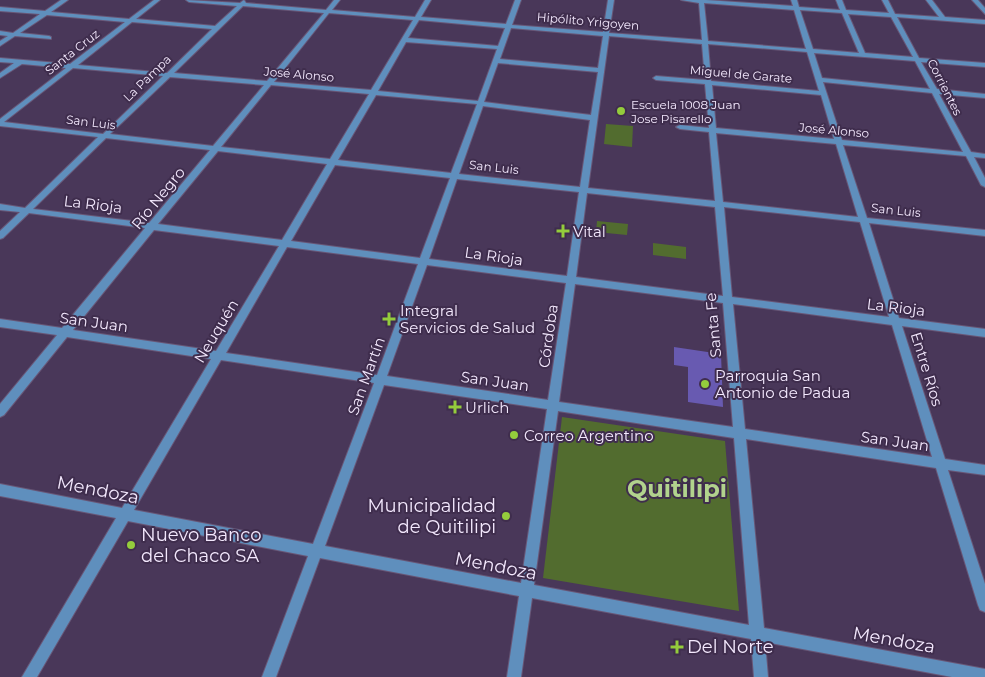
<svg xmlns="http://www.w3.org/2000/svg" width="985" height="677" font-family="Montserrat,sans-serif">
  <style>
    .green { fill: #526c2f }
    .building { fill: #685ab1 }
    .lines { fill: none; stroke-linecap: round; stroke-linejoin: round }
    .minor-casing { stroke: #685777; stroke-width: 2 }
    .minor { fill: #5f8fbd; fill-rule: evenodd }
    .poi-dot { fill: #94cc3c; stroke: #3f2d4d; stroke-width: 2 }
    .labels { text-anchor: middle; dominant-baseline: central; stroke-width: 4; stroke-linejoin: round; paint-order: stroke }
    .far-street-label { font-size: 12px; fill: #f4e9fe; stroke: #3f2d4d }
    .far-poi-label { font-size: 12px; fill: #f4e9fe; stroke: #3f2d4d; text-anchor: start }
    .street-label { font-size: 15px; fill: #f4e9fe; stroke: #3f2d4d }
    .poi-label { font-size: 15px; fill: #f4e9fe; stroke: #3f2d4d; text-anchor: start }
    .near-street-label { font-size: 18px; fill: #f4e9fe; stroke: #3f2d4d }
    .near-poi-label { font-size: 18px; fill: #f4e9fe; stroke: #3f2d4d; text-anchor: start }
    .near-district-label { font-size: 24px; font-weight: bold; fill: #b2d38d; stroke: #3f2d4d }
  </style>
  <rect width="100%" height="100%" fill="#493759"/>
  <g class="green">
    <path d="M606,124L633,126L632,147L604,144Z"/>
    <path d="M597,221L628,224L627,235L596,232Z"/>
    <path d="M653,243L686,247V259L653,255Z"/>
    <path d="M562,417L725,441L739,611L543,578Z"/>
  </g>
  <path class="building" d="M674,347L721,354L723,407L688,402V367L674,365Z"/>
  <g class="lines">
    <defs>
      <g id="minor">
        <path d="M61,0H68L51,12L129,19L154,0H160L136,19L215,26L237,6L189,2L186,0L240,3L244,0L246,3L326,10L334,0H340L332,10L415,17L425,0H431L421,17L506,24L515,0H521L512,25L603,32L608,0H614L609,33L702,40L699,3L681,0H706L793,6L791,0H797L799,7L840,10L836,0H842L846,10L889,13L882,0H888L895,14L939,17L926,0H932L945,17L985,20V24L897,17L919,58L985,63V67L921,62L937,89L985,94V98L939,94L971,152L985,154V158L974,157L985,178V187L981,185L966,156L843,145L867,218L985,230V236L869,223L899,318L985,329V337L902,326L945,459L985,465V475L948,470L985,584V612L980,610L978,605L936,468L746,439L764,628L985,669V677H952L765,642L768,677H754L751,639L532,598L521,677H507L519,596L320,558L276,677H262L308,556L128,521L37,677H22L116,518L0,496V484L122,508L211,359L67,337L4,415L0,417V404L57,335L0,327V319L62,328L145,228L29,213L3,238L0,239V231L20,212L0,210V204L25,208L98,137L0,126V119L66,68L22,64L0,78V73L14,63L0,62V58L70,64L125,22L47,15L20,33L49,36L51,37V39L15,36L0,46V41L8,36L0,35V31L13,33L40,14L0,11V7L45,11ZM704,3L794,10L806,49L708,41ZM243,6L324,13L267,81L174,73ZM800,10L842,13L859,53L813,49ZM329,13L413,20L371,90L274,82ZM848,14L891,17L913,57L865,53ZM419,20L505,28L498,46L408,38ZM132,22L212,29L167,73L78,65ZM511,28L603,36L598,68L500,59ZM609,36L702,44L705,80L656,76L653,78L656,80L705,84L709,128L680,125L676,127L680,129L709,132L715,201L588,188ZM406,42L497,49L478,101L378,91ZM708,44L807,52L819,91L711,81ZM814,53L915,61L930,89L822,78ZM498,63L598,72L591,115L484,102ZM73,68L163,76L103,134L4,122ZM170,77L264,85L213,146L110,134ZM823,82L932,93L963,152L842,140ZM271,85L369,94L330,159L221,147ZM712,85L821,95L834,139L716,128ZM376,95L477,104L451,173L338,160ZM483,106L590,120L580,187L459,174ZM716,133L836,144L858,217L723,202ZM106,138L210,150L149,223L33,209ZM218,151L327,164L282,240L158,224ZM335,165L450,178L420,258L291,241ZM457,179L579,192L567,276L429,259ZM587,193L715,207L723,296L576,277ZM724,207L860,222L889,317L732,297ZM154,230L279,246L216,351L73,330ZM287,247L418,264L377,375L226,353ZM427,265L566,283L548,400L387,376ZM575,284L723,303L733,427L559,402ZM733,304L892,325L932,457L745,429ZM221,360L374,383L313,544L134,510ZM384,385L547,409L521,583L325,546ZM558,411L734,438L749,625L534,585Z"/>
        <path d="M972,0H978L985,8V14Z"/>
      </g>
    </defs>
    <use href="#minor" class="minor-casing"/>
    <use href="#minor" class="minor"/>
  </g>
  <g class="poi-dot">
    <circle cx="621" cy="111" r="5"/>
    <path d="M560.5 223.5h5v5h5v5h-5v5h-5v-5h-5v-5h5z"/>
    <path d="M386.5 311.5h5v5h5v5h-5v5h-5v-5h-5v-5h5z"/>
    <circle cx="705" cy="384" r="5"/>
    <path d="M452.5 399.5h5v5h5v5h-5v5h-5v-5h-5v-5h5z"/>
    <circle cx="514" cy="435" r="5"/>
    <circle cx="506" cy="516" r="5"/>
    <circle cx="131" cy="545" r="5"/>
    <path d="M674.5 639.5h5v5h5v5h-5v5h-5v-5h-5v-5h5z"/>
  </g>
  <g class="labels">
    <g class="far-street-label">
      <text transform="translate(588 21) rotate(5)">Hipólito Yrigoyen</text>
      <text transform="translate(72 52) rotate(-38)">Santa Cruz</text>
      <text transform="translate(299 74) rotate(5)">José Alonso</text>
      <text transform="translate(741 74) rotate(5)">Miguel de Garate</text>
      <text transform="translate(147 78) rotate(-44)">La Pampa</text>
      <text transform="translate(945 87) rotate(63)">Corrientes</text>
      <text transform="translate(91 122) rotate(7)">San Luis</text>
      <text transform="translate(834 130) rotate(5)">José Alonso</text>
      <text transform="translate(494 167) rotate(6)">San Luis</text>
      <text transform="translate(896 210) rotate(6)">San Luis</text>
    </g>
    <g class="far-poi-label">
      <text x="631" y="104">Escuela 1008 Juan<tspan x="631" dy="14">Jose Pisarello</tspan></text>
    </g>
    <g class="street-label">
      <text transform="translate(158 198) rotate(-51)">Río Negro</text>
      <text transform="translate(93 204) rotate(7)">La Rioja</text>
      <text transform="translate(494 256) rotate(8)">La Rioja</text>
      <text transform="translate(896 307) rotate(7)">La Rioja</text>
      <text transform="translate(94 322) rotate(8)">San Juan</text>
      <text transform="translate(713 325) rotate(-95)">Santa Fe</text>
      <text transform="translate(216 331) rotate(-59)">Neuquén</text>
      <text transform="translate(548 336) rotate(-82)">Córdoba</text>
      <text transform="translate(927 369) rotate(73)">Entre Ríos</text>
      <text transform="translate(366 376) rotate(-70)">San Martín</text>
      <text transform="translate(495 381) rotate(8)">San Juan</text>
      <text transform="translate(895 441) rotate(8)">San Juan</text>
    </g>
    <g class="poi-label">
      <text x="573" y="231">Vital</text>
      <text x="400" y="310">Integral<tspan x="400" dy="17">Servicios de Salud</tspan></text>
      <text x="715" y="375">Parroquia San<tspan x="715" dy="17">Antonio de Padua</tspan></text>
      <text x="465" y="407">Urlich</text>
      <text x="524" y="435">Correo Argentino</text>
    </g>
    <g class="near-street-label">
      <text transform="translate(98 490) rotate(11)">Mendoza</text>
      <text transform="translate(496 566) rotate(11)">Mendoza</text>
      <text transform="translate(894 640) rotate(10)">Mendoza</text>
    </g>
    <g class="near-poi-label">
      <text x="496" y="506" text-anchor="end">Municipalidad<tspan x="496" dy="21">de Quitilipi</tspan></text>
      <text x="141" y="535">Nuevo Banco<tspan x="141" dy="21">del Chaco SA</tspan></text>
      <text x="687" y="647">Del Norte</text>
    </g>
    <g class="near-district-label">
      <text x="677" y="488">Quitilipi</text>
    </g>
  </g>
</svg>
